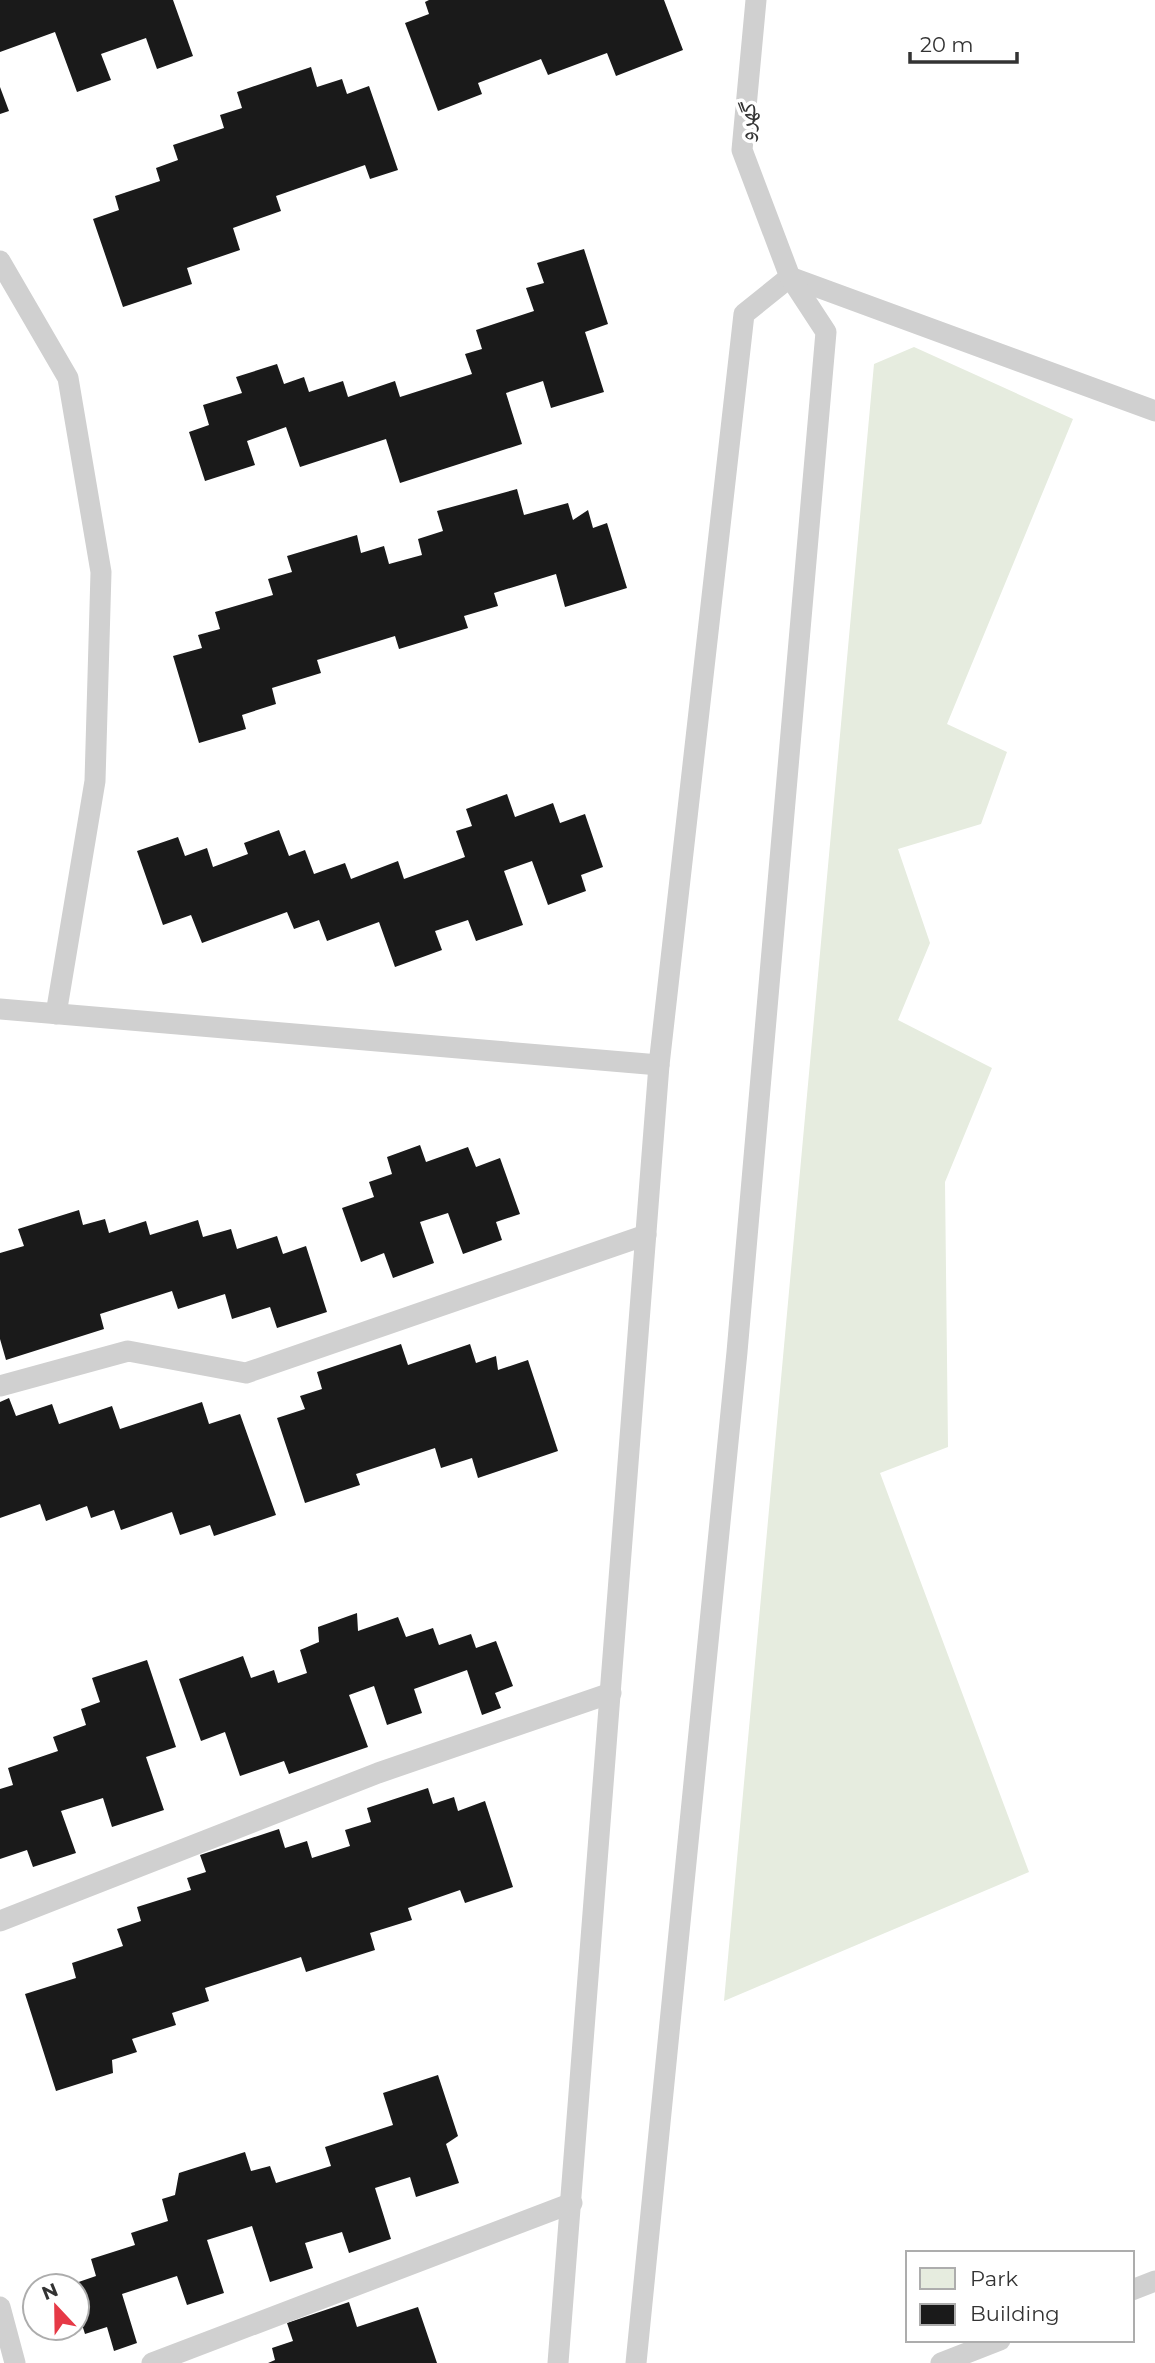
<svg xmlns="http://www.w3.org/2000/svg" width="1155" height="2363" font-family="Montserrat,'Noto Naskh Arabic',sans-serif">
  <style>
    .green { fill: #e6ecdf }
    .building { fill: #1a1a1a }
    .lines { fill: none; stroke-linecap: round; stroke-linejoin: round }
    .lane { stroke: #d0d0d0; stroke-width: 21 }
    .labels { text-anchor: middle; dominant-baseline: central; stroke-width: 7; stroke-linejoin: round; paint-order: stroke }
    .street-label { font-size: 24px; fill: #333; stroke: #fff }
  </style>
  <rect width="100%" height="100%" fill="#fff"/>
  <path class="green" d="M914,347L1073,419L947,724L1007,752L981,824L898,849L930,943L898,1020L992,1068L945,1182L948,1447L880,1473L1029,1872L724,2001L874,364Z"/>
  <g class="building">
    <path d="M0,0H173L193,56L157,69L146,38L101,54L111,80L77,92L55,32L0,52Z"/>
    <path d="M429,0H664L683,50L616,76L607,53L548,75L541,59L478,83L482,94L438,111L405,23L429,14L425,2Z"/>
    <path d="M311,67L317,87L342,79L347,94L369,86L398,170L370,179L365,165L276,196L281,211L233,228L240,250L187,268L192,284L123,307L93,219L119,210L115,196L160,181L156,168L178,160L173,145L224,128L220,115L242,108L237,92Z"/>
    <path d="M0,87L9,111L0,114Z"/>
    <path d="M584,249L608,324L585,332L604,392L551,408L543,381L506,393L522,444L400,483L386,439L300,467L286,427L247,441L255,465L205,481L189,432L209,425L203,405L242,393L236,377L277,364L284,384L304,377L309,392L343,381L348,397L395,381L400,397L472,374L465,354L482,349L476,330L534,311L526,288L544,283L537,263Z"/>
    <path d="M517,489L524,515L568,503L573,520L588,510L593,528L607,523L627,588L565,607L556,574L494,593L498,606L464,616L468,628L399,649L395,636L317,660L321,673L272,688L276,704L242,715L246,729L199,743L173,656L202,648L198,635L220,629L215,612L273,595L268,579L292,572L287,556L357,535L361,553L384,546L389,564L422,555L418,539L443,531L437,511Z"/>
    <path d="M507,794L515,817L553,803L560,823L585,814L603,867L581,875L586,891L548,905L532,861L504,871L523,925L476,941L468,920L435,931L442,950L395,967L379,922L327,941L319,920L294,929L287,912L202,943L191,915L163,925L137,851L178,837L185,856L207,848L213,867L248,854L244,843L279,830L289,856L305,850L314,874L345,863L351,879L398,861L404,879L465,857L456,831L472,826L466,809Z"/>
    <path d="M420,1145L426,1162L468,1147L476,1167L500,1158L520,1214L496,1222L502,1240L463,1254L448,1213L420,1222L434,1263L393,1278L384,1253L361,1262L342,1208L374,1197L369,1182L392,1174L387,1157Z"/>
    <path d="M79,1210L83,1225L105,1219L109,1233L146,1221L150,1235L198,1220L203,1237L231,1229L237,1249L277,1236L283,1254L306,1246L327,1312L277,1328L270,1307L232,1319L225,1294L178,1309L172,1291L100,1314L104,1329L6,1360L0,1339V1253L24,1246L18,1229Z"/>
    <path d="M401,1344L408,1365L470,1344L476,1363L496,1356L498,1370L528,1360L558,1451L478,1478L472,1458L441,1468L435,1448L356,1474L360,1485L305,1503L277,1418L305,1409L300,1396L322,1389L317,1372Z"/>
    <path d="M9,1398L16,1416L52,1404L59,1424L112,1406L120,1429L202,1402L209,1424L240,1414L276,1515L214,1536L210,1525L180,1535L172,1512L121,1530L114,1510L91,1518L87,1506L46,1521L40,1504L0,1518V1402Z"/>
    <path d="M357,1613L358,1631L398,1617L406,1637L433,1628L439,1645L471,1634L476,1648L496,1641L513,1686L495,1693L501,1708L482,1715L467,1670L414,1689L422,1713L387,1725L374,1686L349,1695L368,1747L289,1774L284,1761L240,1776L225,1732L201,1741L179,1679L243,1656L251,1678L274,1670L278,1683L307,1673L300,1650L319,1642L318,1627Z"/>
    <path d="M147,1660L176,1747L146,1757L164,1810L112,1827L103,1798L61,1811L76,1853L33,1867L27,1850L0,1859V1789L13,1785L8,1768L58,1751L53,1737L86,1725L81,1709L100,1702L92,1678Z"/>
    <path d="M428,1788L433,1804L454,1797L458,1811L485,1801L513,1887L465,1903L460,1890L408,1908L412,1920L370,1933L375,1950L306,1972L301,1957L205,1988L209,2001L172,2013L176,2025L132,2039L137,2052L112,2060L113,2073L56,2091L25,1994L76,1978L72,1963L123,1946L117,1929L141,1921L137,1907L191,1890L187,1878L206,1872L200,1855L279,1829L285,1848L307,1841L312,1858L350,1846L345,1830L371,1822L367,1808Z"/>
    <path d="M438,2075L458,2136L446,2144L459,2183L416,2197L410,2177L375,2188L391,2239L349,2253L342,2232L305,2243L313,2268L270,2282L252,2226L207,2240L224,2293L187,2305L177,2276L122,2294L137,2343L114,2351L107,2327L85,2334L77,2309V2286H67L96,2276L91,2259L135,2245L131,2233L168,2221L162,2199L175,2195L179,2173L245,2152L251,2171L270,2166L276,2183L331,2166L325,2147L393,2125L383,2093Z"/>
    <path d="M349,2302L357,2327L418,2307L437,2363H268L275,2360L272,2348L293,2341L287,2323Z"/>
  </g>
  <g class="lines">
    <g class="lane">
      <path d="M0,261L68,378L101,572L95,781L56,1014"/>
      <path d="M790,277L1155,411"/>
      <path d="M0,1009L659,1065"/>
      <path d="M0,1386L128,1351L246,1373L646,1235"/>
      <path d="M0,1921L378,1773L611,1693"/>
      <path d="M1132,2290L1155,2281"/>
      <path d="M0,2307L15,2363"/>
      <path d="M152,2363L572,2203"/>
      <path d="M558,2363L659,1065L744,314L790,277"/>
      <path d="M636,2363L737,1352L826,332L790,277L742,150L756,0"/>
      <path d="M941,2363L1000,2340"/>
    </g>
  </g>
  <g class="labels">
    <g class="street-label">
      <text transform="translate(746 122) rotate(-86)">گهرو</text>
    </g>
  </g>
  <rect x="906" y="2251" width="228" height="91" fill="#ffffff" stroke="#adadad" stroke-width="2"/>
  <rect x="920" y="2268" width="35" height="21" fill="#e6ecdf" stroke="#adadad" stroke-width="2"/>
  <text x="970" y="2286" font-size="21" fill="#333333">Park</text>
  <rect x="920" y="2304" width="35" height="21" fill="#1a1a1a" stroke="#adadad" stroke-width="2"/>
  <text x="970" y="2321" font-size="21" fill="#333333">Building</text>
  <g transform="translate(56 2307) rotate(338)"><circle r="33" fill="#ffffff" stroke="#adadad" stroke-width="2"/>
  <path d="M0-5L12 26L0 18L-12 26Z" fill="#e63946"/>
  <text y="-10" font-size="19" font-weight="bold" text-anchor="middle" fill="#333333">N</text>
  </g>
  <path d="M910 52v10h107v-10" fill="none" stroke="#333333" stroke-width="3.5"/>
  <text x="920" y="52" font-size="21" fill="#333333" stroke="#ffffff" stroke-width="5" paint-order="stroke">20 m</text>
</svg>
